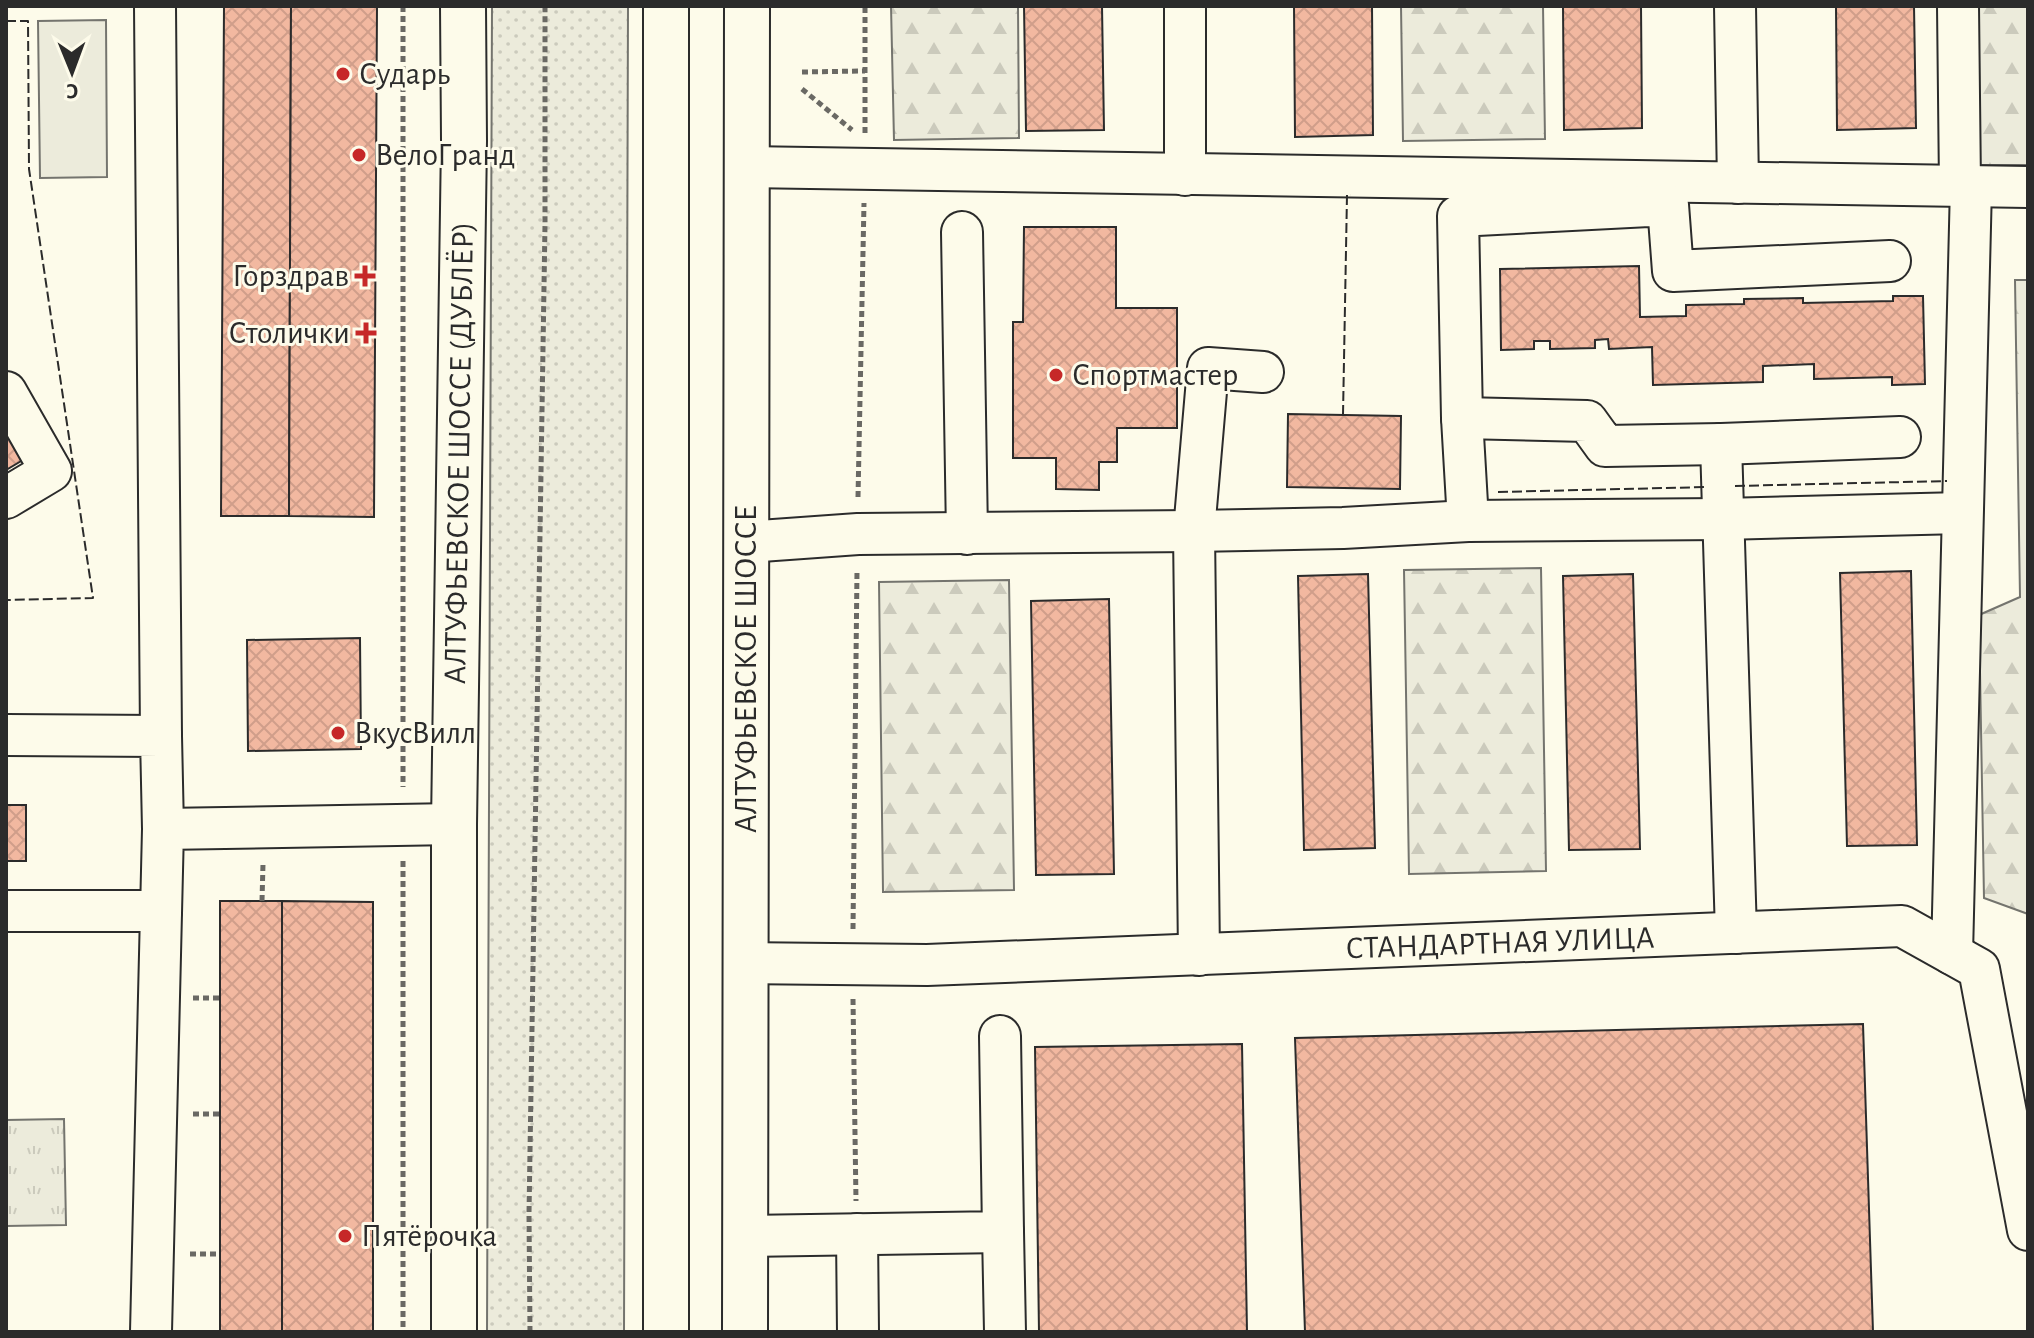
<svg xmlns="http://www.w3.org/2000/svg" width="2034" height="1338" font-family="'Alegreya Sans',sans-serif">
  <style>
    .grass { fill: url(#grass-dots); stroke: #74746e; stroke-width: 2 }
    .forest { fill: url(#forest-firs); stroke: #74746e; stroke-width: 2 }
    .park { fill: url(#park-tufts); stroke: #74746e; stroke-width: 2 }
    .pitch { fill: #ecebdb; stroke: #74746e; stroke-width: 2 }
    .building { fill: url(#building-cross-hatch); stroke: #2b2b2b; stroke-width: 2 }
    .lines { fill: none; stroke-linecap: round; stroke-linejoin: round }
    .minor-casing { stroke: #2b2b2b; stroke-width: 44 }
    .major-casing { stroke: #2b2b2b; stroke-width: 48 }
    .path { stroke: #6a6964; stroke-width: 5; stroke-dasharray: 6 4; stroke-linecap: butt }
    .minor { stroke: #fdfbea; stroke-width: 40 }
    .major { stroke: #fdfbea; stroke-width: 44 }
    .fence { stroke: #2b2b2b; stroke-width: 2; stroke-dasharray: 10 4; stroke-linecap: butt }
    .poi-dot { fill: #c62828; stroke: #fdfbea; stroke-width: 3 }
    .labels { text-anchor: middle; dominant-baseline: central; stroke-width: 6; stroke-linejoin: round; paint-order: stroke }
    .poi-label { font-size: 32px; fill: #2b2b2b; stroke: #fdfbea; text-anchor: start }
    .street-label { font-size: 32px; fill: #2b2b2b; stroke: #fdfbea }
  </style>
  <defs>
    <pattern id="grass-dots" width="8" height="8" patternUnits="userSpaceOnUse" patternTransform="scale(2)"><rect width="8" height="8" fill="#ecebdb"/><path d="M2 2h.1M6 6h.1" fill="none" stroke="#cbcabc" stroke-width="1.8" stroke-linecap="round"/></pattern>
    <pattern id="forest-firs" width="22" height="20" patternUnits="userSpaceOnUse" patternTransform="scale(2)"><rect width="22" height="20" fill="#ecebdb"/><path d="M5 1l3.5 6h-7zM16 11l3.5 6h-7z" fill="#cbcabc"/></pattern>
    <pattern id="park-tufts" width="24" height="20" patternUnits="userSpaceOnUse" patternTransform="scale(2)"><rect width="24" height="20" fill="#ecebdb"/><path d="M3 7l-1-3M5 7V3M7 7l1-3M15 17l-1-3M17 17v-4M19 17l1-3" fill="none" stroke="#cbcabc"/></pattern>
    <pattern id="building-cross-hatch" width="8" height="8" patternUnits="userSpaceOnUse" patternTransform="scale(2)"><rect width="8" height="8" fill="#f2b8a0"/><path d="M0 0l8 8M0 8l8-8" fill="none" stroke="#d09e8a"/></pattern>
  </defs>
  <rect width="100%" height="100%" fill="#fdfbea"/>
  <path class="grass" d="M492,6H628L624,1332H487Z"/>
  <g class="forest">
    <path d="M891,6H1018L1019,138L894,140Z"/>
    <path d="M1401,6H1543L1545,139L1403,141Z"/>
    <path d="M1975,6H2028V165H1976Z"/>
    <path d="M2015,280H2028V914L1984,898L1979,615L2020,597Z"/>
    <path d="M1541,568L1546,871L1409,874L1404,570Z"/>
    <path d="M1009,580L1014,890L883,892L879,582Z"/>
  </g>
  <path class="park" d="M64,1119L66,1225L6,1226V1120Z"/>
  <path class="pitch" d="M106,20L107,177L40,178L38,21Z"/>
  <g class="building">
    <path d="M224,6H291L289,516H221Z"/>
    <path d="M291,6H377L374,517L289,516Z"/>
    <path d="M1024,6H1102L1104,130L1026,131Z"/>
    <path d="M1294,6H1372L1373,135L1295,137Z"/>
    <path d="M1563,6H1641L1642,128L1564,130Z"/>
    <path d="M1836,6H1914L1916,128L1837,130Z"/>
    <path d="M1024,227H1116V308H1177V428H1117V462H1099V490L1056,489V458H1013V322H1023Z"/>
    <path d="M1639,266L1640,317L1686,316V305L1744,304V299L1803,298V303L1893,301V296H1923L1925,384L1892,385V377L1814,379V364L1763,366V382L1653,385L1652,347L1609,349L1608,339L1595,340V348L1550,349V341H1534V349L1501,350L1500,269Z"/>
    <path d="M1288,414L1401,416L1400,489L1287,487Z"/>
    <path d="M6,420L28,457L6,470Z"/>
    <path d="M1911,571L1917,845L1847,846L1840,573Z"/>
    <path d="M1368,574L1375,848L1304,850L1298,576Z"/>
    <path d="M1633,574L1640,849L1569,850L1563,576Z"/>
    <path d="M1109,599L1114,874L1036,875L1031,601Z"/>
    <path d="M360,638L361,749L248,751L247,640Z"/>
    <rect x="6" y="805" width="20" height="56"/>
    <rect x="220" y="901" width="62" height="431"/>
    <path d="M282,901L373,902V1332H282Z"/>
    <path d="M1863,1024L1873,1332H1305L1295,1038Z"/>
    <path d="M1242,1044L1247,1332H1039L1035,1047Z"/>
  </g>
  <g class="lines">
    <defs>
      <g id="minor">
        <path d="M155,6L161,736"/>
        <path d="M1735,6L1738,183"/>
        <path d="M1958,6L1960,186"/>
        <path d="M747,167L2028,187"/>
        <path d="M1185,175V6"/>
        <path d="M962,232L967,534"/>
        <path d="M6,392L51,471L6,498"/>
        <path d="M1462,418L1587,421L1605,446L1721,444L1900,437"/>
        <path d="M1721,444L1736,933"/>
        <path d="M1468,521L1462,418L1458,216L1668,205L1673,271L1890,261"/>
        <path d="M746,542L858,534L1194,531L1343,528L1468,521L1723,519L1962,513"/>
        <path d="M6,735L161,736L163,829"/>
        <path d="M6,911H161"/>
        <path d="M1952,954L1971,186"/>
        <path d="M1199,955L1194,531L1208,368L1263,372"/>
        <path d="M746,963L927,965L1902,926L1979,969L2028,1230"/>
        <path d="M1003,1232L1005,1332"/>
        <path d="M857,1234L858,1332"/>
        <path d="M745,1236L1003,1232L1000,1036"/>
        <path d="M151,1332L163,829L454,824"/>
      </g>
      <g id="major">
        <path d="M454,1332V824L464,141L463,6"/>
        <path d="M666,1332V6"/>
        <path d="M745,1332L747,6"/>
      </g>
    </defs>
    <use href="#minor" class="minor-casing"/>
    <use href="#major" class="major-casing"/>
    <g class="path">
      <path d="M403,6V787"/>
      <path d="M802,72L865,71"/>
      <path d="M802,89L852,130"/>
      <path d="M865,133V6"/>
      <path d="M858,497L864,203"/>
      <path d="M403,861V1332"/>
      <path d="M262,901L263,864"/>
      <path d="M853,929L857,571"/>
      <path d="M193,998H220"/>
      <path d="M853,999L856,1201"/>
      <path d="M193,1114H220"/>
      <path d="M190,1254H220"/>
      <path d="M530,1332L529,1214L545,225V6"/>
    </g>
    <use href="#minor" class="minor"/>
    <use href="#major" class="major"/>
    <g class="fence">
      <path d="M6,21H28L29,169L93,598L6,600"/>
      <path d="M1343,415L1347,195H1351"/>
      <path d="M1735,486L1947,481"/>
      <path d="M1498,492L1707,487"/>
    </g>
  </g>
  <g class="poi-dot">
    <circle cx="343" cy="74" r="8"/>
    <circle cx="359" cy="155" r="8"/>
    <path d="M361 264h8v8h8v8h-8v8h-8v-8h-8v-8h8z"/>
    <path d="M362 321h8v8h8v8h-8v8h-8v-8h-8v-8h8z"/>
    <circle cx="1056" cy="375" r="8"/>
    <circle cx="338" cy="733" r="8"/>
    <circle cx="345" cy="1236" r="8"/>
  </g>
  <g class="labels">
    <g class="poi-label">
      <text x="359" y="74">Сударь</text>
      <text x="375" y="155">ВелоГранд</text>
      <text x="349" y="276" text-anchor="end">Горздрав</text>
      <text x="350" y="333" text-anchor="end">Столички</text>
      <text x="1072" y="375">Спортмастер</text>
      <text x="354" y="733">ВкусВилл</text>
      <text x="361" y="1236">Пятёрочка</text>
    </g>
    <g class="street-label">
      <text transform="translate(459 453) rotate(-89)">АЛТУФЬЕВСКОЕ ШОССЕ (ДУБЛЁР)</text>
      <text transform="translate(746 669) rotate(-90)">АЛТУФЬЕВСКОЕ ШОССЕ</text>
      <text transform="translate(1500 943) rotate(-2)">СТАНДАРТНАЯ УЛИЦА</text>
    </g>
  </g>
  <rect width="2034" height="1338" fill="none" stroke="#2b2b2b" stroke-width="16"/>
  <g transform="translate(72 72) rotate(179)" stroke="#fdfbea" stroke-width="6" paint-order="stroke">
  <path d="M0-6L14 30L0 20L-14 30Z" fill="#2b2b2b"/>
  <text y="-12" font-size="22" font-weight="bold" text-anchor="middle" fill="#2b2b2b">С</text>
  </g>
</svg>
